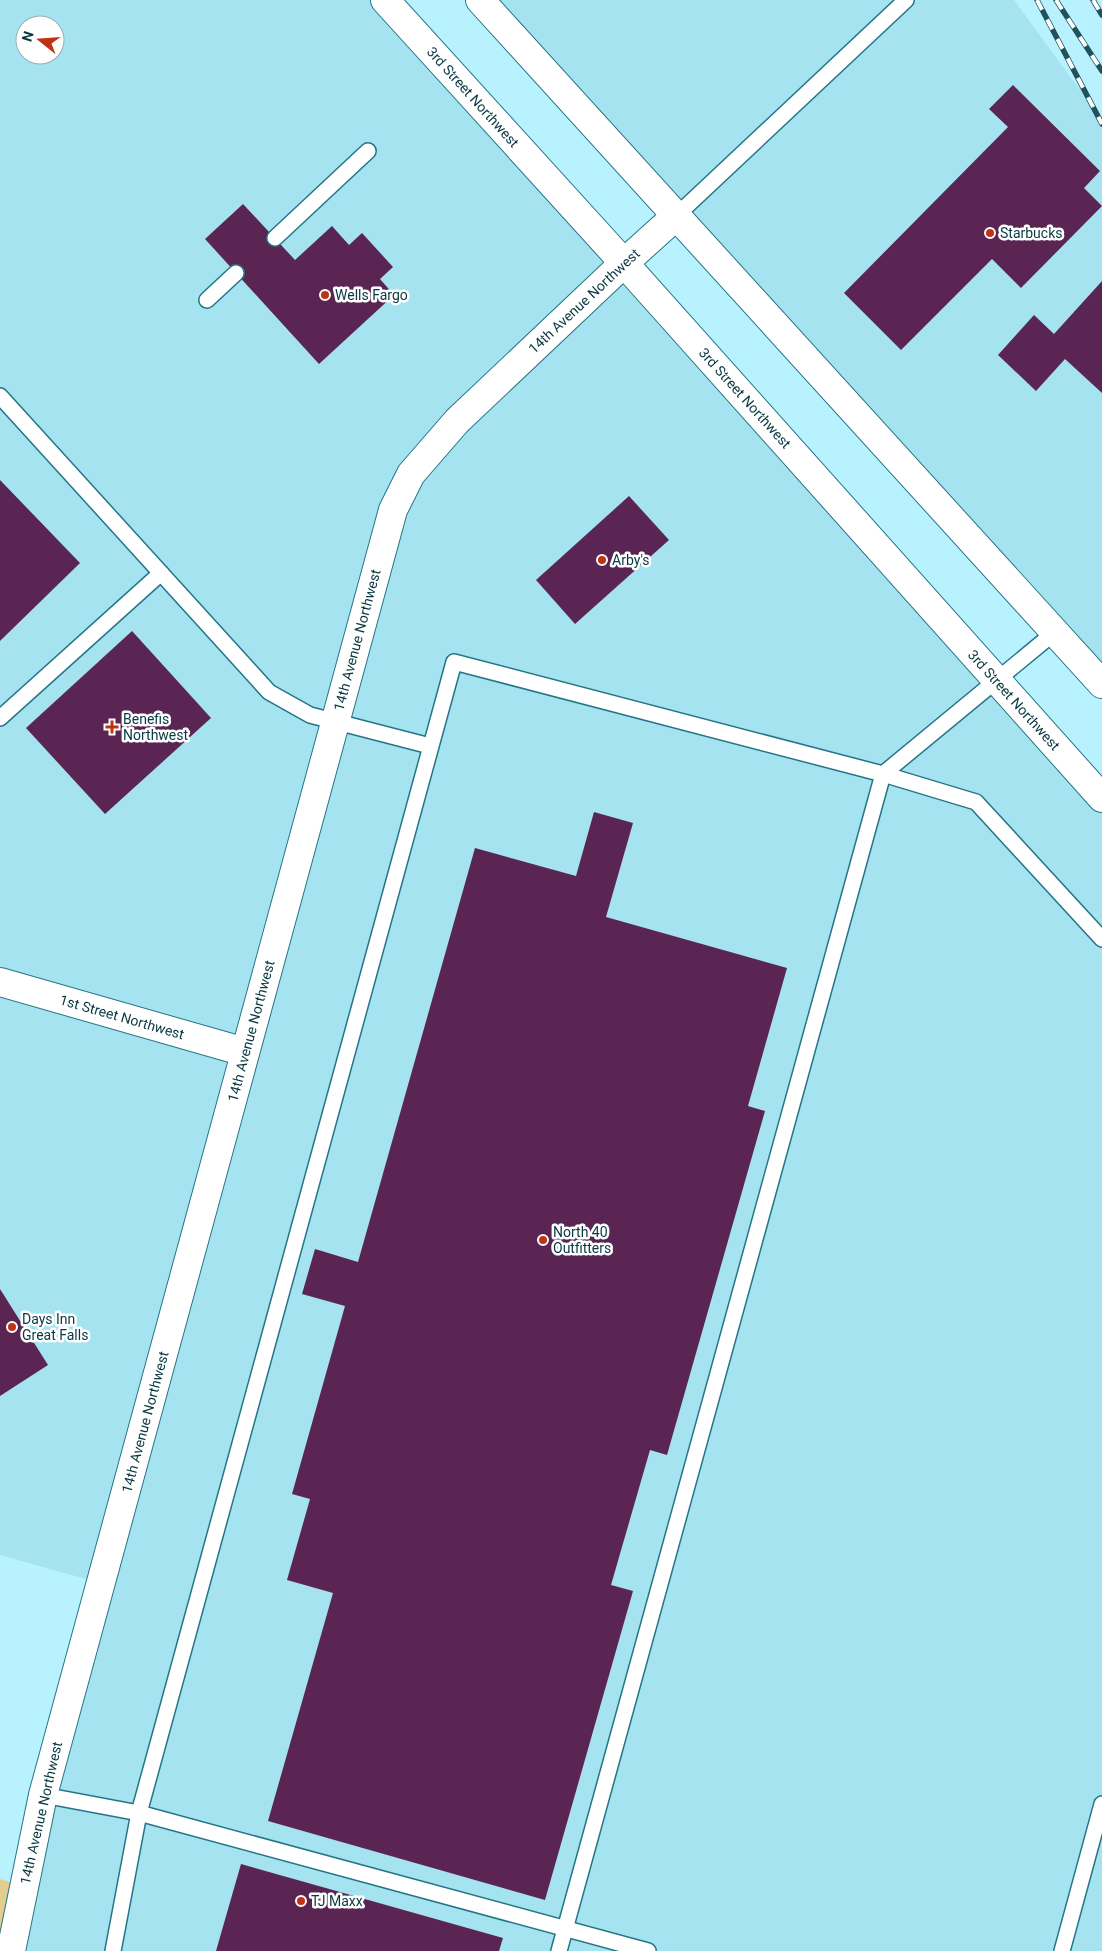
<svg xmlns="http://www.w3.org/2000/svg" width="1102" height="1951" font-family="Roboto,sans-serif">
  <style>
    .built { fill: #a5e3f1; fill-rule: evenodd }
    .green { fill: #e2cf90 }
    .building { fill: #5a2552 }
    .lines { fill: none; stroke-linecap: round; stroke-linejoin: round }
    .service-casing { stroke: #247686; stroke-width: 18 }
    .minor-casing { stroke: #247686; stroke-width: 30 }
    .tertiary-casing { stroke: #247686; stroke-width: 30 }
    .trunk-casing { stroke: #247686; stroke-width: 30 }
    .service { stroke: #fff; stroke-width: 15 }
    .minor { stroke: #fff; stroke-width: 28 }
    .tertiary { stroke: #fff; stroke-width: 28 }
    .trunk { stroke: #fff; stroke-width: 28 }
    .rail-casing { stroke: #21525b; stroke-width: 5.5 }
    .rail { stroke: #fff; stroke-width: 4; stroke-dasharray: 11; stroke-linecap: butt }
    .poi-dot { fill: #bd3314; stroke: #fff; stroke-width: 2 }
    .labels { text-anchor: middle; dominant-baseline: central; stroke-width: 5; stroke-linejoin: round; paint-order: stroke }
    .street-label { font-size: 14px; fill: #093841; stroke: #fff }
    .poi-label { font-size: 14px; fill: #093841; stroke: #fff; text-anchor: start }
  </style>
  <rect width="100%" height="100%" fill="#b9f2ff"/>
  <g class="built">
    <path d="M0,0H385L1102,798V1951H11L100,1583L0,1555ZM25,25H55V55H25Z"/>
    <path d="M480,0H1014L1102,120V683Z"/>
  </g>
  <path class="green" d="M0,1879L23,1886L0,1951Z"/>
  <g class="building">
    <path d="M1013,85L1100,171L1084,188L1102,206L1021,288L992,259L901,350L844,293L1008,127L989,109Z"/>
    <path d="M243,204L295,260L332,226L349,245L362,233L393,267L380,279L394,295L319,364L205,239Z"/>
    <path d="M1102,281V393L1065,359L1036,391L998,355L1034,315L1054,334Z"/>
    <path d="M0,480L80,563L0,641Z"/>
    <path d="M629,496L669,540L575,624L536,580Z"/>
    <path d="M132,631L211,718L105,814L26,728Z"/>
    <path d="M594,812L633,823L606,917L787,968L748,1106L765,1111L667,1455L650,1450L611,1585L633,1591L545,1900L268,1821L333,1593L287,1580L310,1499L292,1494L345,1306L302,1294L315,1249L358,1262L475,848L576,876Z"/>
    <path d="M0,1289L48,1365L0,1396Z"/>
    <path d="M241,1864L503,1938L499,1951H216Z"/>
  </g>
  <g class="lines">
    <defs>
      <g id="service">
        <path d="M676,216L906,0"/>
        <path d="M275,238L368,151"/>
        <path d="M207,300L236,273"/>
        <path d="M0,396L269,692L310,715L430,746"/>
        <path d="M0,718L161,573"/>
        <path d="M43,1795L139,1813L648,1951"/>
        <path d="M113,1951L139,1813L454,662L883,774L976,802L1102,939"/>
        <path d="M559,1951L883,774L1055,632"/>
        <path d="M1062,1951L1102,1804"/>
      </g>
      <g id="minor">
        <path d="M0,982L245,1052"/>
        <path d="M11,1951L43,1795L393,510L411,474L457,421L624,263"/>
      </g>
      <path id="tertiary" d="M624,263L676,216"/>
      <g id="trunk">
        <path d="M385,0L624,263L1102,798"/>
        <path d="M480,0L1102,684"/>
      </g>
    </defs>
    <use href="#service" class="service-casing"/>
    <use href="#minor" class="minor-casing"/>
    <use href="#tertiary" class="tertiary-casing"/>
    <use href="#trunk" class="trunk-casing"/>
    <use href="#service" class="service"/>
    <use href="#minor" class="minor"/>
    <use href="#tertiary" class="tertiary"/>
    <use href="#trunk" class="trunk"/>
    <defs>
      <g id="rail">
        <path d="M1037,0L1102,124"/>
        <path d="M1056,0L1102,71"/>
        <path d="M1093,0L1102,15"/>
      </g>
    </defs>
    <use href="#rail" class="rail-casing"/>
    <use href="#rail" class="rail"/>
  </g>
  <g class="poi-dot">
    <circle cx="990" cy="233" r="5"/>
    <circle cx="325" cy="295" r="5"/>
    <circle cx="602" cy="560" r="5"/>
    <path d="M109.5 719.5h5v5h5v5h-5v5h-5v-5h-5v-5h5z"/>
    <circle cx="543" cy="1240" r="5"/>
    <circle cx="12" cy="1327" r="5"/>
    <circle cx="301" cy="1901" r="5"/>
  </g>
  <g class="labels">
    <g class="street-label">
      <text transform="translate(473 97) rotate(48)">3rd Street Northwest</text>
      <text transform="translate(584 301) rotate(-43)">14th Avenue Northwest</text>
      <text transform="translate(745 398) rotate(48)">3rd Street Northwest</text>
      <text transform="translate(357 640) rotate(-75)">14th Avenue Northwest</text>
      <text transform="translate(1014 700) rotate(48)">3rd Street Northwest</text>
      <text transform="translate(122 1017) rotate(16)">1st Street Northwest</text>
      <text transform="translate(251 1031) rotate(-75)">14th Avenue Northwest</text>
      <text transform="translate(145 1422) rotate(-75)">14th Avenue Northwest</text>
      <text transform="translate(41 1813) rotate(-77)">14th Avenue Northwest</text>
    </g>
    <g class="poi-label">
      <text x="1000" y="233">Starbucks</text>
      <text x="335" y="295">Wells Fargo</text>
      <text x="612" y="560">Arby's</text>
      <text x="123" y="719">Benefis<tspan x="123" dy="16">Northwest</tspan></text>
      <text x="553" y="1232">North 40<tspan x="553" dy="16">Outfitters</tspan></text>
      <text x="22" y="1319">Days Inn<tspan x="22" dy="16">Great Falls</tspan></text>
      <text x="311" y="1901">TJ Maxx</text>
    </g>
  </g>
  <g transform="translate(40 40) rotate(287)"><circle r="24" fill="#ffffff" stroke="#9dafb3"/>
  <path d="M0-4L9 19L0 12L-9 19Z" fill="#bd3314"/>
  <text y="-8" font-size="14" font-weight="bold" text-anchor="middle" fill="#093841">N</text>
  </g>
</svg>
